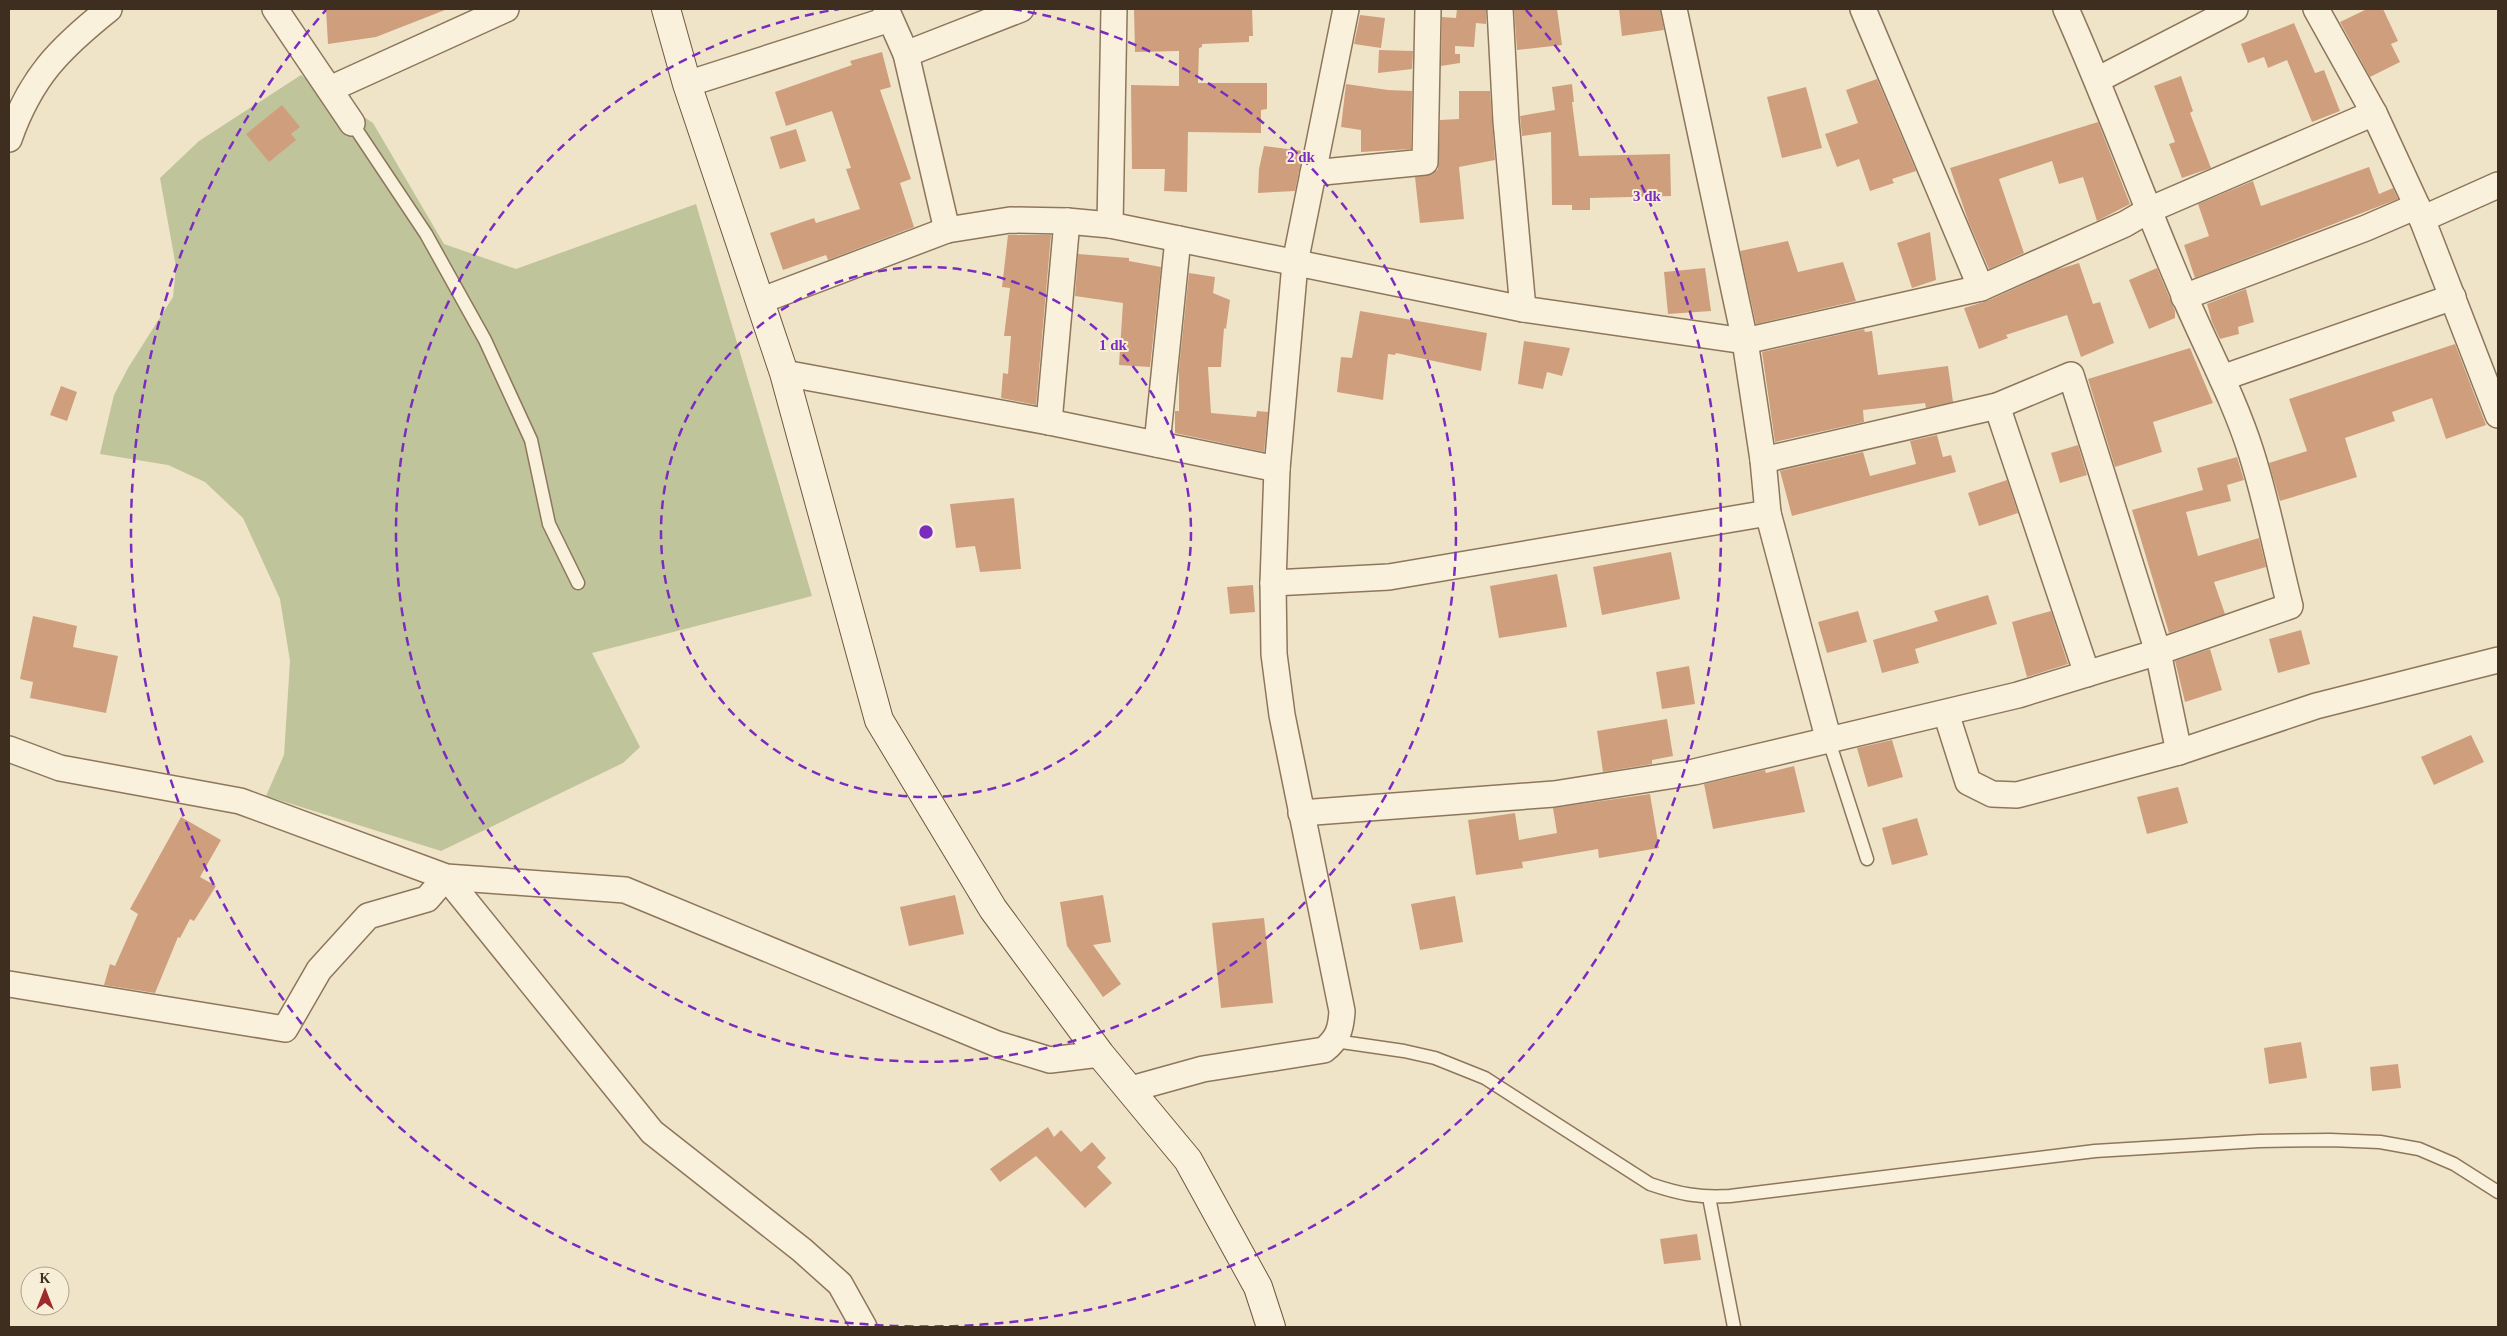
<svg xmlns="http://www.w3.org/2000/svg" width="2507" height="1336" font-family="Georgia,serif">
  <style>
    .cemetery { fill: #bfc49a }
    .building { fill: #cf9f7d }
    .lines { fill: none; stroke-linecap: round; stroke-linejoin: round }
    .lane-casing { stroke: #8d765c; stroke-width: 15 }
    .street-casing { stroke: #8d765c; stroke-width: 28 }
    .secondary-casing { stroke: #6f573f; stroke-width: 30 }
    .lane { stroke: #faf1dc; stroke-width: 12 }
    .street { stroke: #faf1dc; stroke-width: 25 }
    .secondary { stroke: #faf1dc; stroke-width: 28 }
    .ring { fill: none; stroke: #7b2cbf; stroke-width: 2.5; stroke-dasharray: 9 6 }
    .centre { fill: #7b2cbf; stroke: #f7eed8; stroke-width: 2.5 }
    .ring-label { font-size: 15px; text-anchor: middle; font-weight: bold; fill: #7b2cbf; stroke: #f7eed8; stroke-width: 4; stroke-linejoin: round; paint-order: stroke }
  </style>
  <rect width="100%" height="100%" fill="#f0e4c8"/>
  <path class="cemetery" d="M301,75L373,123L444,244L516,269L696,204L812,596L592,653L640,747L623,763L441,851L266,796L284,755L290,661L280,599L243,518L205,482L168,465L100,454L114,395L128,368L173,297L176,267L160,178L199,141Z"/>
  <g class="building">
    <path d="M326,9H445V10L376,37L328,44Z"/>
    <path d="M1134,9H1252L1253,36H1249V42L1202,44V47L1199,48L1198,83H1267V109L1261,110V133L1188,132L1187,192L1164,191L1165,169H1132L1131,85L1179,86V51L1135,52Z"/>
    <path d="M1457,9H1486V24L1476,23L1474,47L1455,46V54H1460V63L1441,66L1442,17L1456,18Z"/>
    <path d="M1514,9H1557L1562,45L1517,50Z"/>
    <path d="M1619,9H1660L1664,30L1622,36Z"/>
    <path d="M2367,9H2383L2398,41L2391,44L2400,62L2370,77L2340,22Z"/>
    <path d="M1360,15L1385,18L1381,48L1354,44Z"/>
    <path d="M2294,23L2315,73L2324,70L2340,111L2312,122L2287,60L2268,68L2264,57L2248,63L2241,44Z"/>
    <path d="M1379,50L1413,51L1412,69L1378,73Z"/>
    <path d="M882,52L891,87L880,90L911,179L900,183L914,227L828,260L826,255L783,270L770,233L814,218L816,223L860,209L846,169L851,168L832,111L786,126L775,92L852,65L850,61Z"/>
    <path d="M2181,76L2193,111L2190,113L2211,168L2182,178L2169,144L2175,142L2154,86Z"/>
    <path d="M1877,79L1916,171L1892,179L1894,183L1870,191L1859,159L1837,167L1825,134L1858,123L1846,90Z"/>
    <path d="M1346,84L1388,90L1412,91L1411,149L1361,152V130L1341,127Z"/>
    <path d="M1572,84L1574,102H1572L1579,156L1670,154L1671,196L1590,198V210H1572V205H1552L1551,132L1522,136L1520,116L1555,110L1552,87Z"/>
    <path d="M1806,87L1822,148L1782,158L1767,97Z"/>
    <path d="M1459,91H1490L1495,160L1459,167L1464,219L1420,223L1415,177L1432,174L1438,169L1440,120L1459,119Z"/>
    <path d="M282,105L300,127L291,134L296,140L269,162L246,134Z"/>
    <path d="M2098,122L2130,204L2097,221L2083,177L2059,184L2052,161L1999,179L2024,253L1989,269L1969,223L1950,168Z"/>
    <path d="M796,129L806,161L780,169L770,137Z"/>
    <path d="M1264,146L1303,151L1295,191L1258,193L1259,169Z"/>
    <path d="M2369,167L2379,194L2393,188L2398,199L2195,278L2184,245L2209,236L2198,204L2253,181L2261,206Z"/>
    <path d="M1930,232L1936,280L1912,288L1897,243Z"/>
    <path d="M1008,235H1051L1036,405L1001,398L1003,373L1008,374L1011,336H1004L1010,288L1002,287Z"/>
    <path d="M1788,241L1798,272L1843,262L1856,301L1756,324L1740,251Z"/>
    <path d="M1078,254L1129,258V261L1161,267L1150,367L1119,365L1123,303L1075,296Z"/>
    <path d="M2079,263L2093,304L2100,302L2114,343L2081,357L2067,315L2006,335L2008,338L1979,349L1964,308L1987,301L2056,270Z"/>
    <path d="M1705,268L1711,311L1668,314L1664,272Z"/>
    <path d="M2157,268L2175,311V318L2149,329L2129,280Z"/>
    <path d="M1189,273L1215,277L1213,293L1230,300L1226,329L1224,328L1221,367H1208L1211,413L1256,417L1257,411L1268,412L1264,452L1175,433V411H1179V369Z"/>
    <path d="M2246,289L2254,322L2238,327L2239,334L2220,339L2212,322L2207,304Z"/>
    <path d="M1360,311L1487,333L1481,371L1396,353L1395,355L1388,354L1383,400L1337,392L1341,357L1352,358Z"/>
    <path d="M1864,329L1865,332L1872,331L1878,375L1948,366L1953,402L1926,408L1925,403L1863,410L1864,422L1775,442L1762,352Z"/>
    <path d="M1524,341L1570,348L1562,376L1547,372L1543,389L1518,384Z"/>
    <path d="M2455,344L2486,425L2446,439L2432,398L2392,412L2395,421L2345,438L2357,477L2280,501L2269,463L2307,451L2289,399Z"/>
    <path d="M2190,348L2213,403L2153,422L2162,452L2115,467L2088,379Z"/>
    <path d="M61,386L77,392L67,421L50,415Z"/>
    <path d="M1937,435L1943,457L1951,455L1956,472L1792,516L1780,471L1863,452L1870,476L1916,464L1910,441Z"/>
    <path d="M2078,445L2087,475L2060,483L2051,453Z"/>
    <path d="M2237,457L2244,480L2227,485L2231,501L2186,512L2198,556L2259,538L2266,567L2214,582L2225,614L2169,633L2132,510L2203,490L2197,468Z"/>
    <path d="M2007,480L2018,513L1979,526L1968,493Z"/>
    <path d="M1014,498L1021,569L980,572L975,546L956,548L950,504Z"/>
    <path d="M1671,552L1680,599L1602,615L1593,567Z"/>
    <path d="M1557,574L1567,627L1499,638L1490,586Z"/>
    <path d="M1253,585L1255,612L1230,614L1227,587Z"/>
    <path d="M1988,595L1997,624L1915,649L1919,663L1882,673L1873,640L1938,621L1934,611Z"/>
    <path d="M1858,611L1867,642L1827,653L1818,622Z"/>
    <path d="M2051,611L2068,664L2027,677L2012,622Z"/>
    <path d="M33,616L77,626L73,647L118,656L106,713L30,698L33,682L20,679Z"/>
    <path d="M2301,630L2310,664L2278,673L2269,639Z"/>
    <path d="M2210,649L2222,690L2185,702L2175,661Z"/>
    <path d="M1689,666L1695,704L1662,709L1656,672Z"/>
    <path d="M1667,719L1673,756L1652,760V764L1603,772L1597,731Z"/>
    <path d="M2471,735L2484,762L2434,785L2421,757Z"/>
    <path d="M1892,740L1903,777L1868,787L1857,748Z"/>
    <path d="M1794,766L1805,812L1713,829L1704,784L1760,771L1765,770L1766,773Z"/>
    <path d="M2178,787L2188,823L2147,834L2137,797Z"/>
    <path d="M1650,794L1659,848L1599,858L1598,849L1522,862L1523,868L1476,875L1468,820L1515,813L1519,840L1557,833L1553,808Z"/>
    <path d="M181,817L221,840L200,877L216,886L194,921L190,919L180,938L178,937L155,993L104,985L110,964L115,966L138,914L130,909Z"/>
    <path d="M1917,818L1928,855L1892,865L1882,828Z"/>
    <path d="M955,895L964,934L909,946L900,907Z"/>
    <path d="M1103,895L1111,942L1093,945L1121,984L1103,997L1067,946L1060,902Z"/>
    <path d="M1455,896L1463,942L1420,950L1411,904Z"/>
    <path d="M1264,918L1273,1003L1221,1008L1212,923Z"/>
    <path d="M2301,1042L2307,1078L2269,1084L2264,1048Z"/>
    <path d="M2398,1064L2401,1088L2372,1091L2370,1067Z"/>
    <path d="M1048,1127L1054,1137L1061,1130L1081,1152L1092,1142L1106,1158L1097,1167L1112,1183L1085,1208L1036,1156L1000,1182L990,1169Z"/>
    <path d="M1697,1234L1701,1260L1664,1264L1660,1239Z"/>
  </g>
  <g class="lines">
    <defs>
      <g id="lane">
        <path d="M352,123L426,234L485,340L531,440L549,524L578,583"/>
        <path d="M1829,741L1867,859"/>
        <path d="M1335,1041L1404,1051L1435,1058L1485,1078L1650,1184C1679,1194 1700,1198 1730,1196L2095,1151L2259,1141L2330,1140L2380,1142L2419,1149L2454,1164L2498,1192"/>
        <path d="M1709,1197L1734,1327"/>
      </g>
      <g id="street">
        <path d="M275,9L352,123"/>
        <path d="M886,9L906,54L947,230"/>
        <path d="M1500,9L1506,121L1523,309"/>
        <path d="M1674,9L1745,341L1763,460L1768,513L1829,741"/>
        <path d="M1863,9L1981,288"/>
        <path d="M2316,9L2374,113L2417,206L2498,415"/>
        <path d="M906,54L1021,9"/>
        <path d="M2097,80L2235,9"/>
        <path d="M687,84L890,19"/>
        <path d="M330,89L506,9"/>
        <path d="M9,139C31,77 59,49 109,9"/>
        <path d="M1313,173L1425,162L1428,9"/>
        <path d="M2422,219L2498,185"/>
        <path d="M1110,225L1114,9"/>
        <path d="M2184,297L2366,228L2417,206"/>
        <path d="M760,301L947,230L1010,220L1067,221L1110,225L1523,309L1745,341L1981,288L2125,224L2149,210L2374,113"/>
        <path d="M784,373L1049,422L1277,469"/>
        <path d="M2222,378L2453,297"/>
        <path d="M1997,406L2087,674"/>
        <path d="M1049,422L1067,221"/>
        <path d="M1157,444L1178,239"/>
        <path d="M1763,460L1997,406L2071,375L2158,652L2179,752"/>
        <path d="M1273,583L1389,577L1768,513"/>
        <path d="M1946,713L1968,782L1992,794L2017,795L2179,752L2316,706L2498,660"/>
        <path d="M9,749L60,768L240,801L446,877L625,890L997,1044L1050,1060L1100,1054"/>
        <path d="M1301,813L1554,794L1694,772L2018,695L2158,652L2290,606C2277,555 2267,502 2251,452C2234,398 2206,347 2184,295C2143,200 2108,103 2066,9"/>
        <path d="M9,984L285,1029L319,970L368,916L427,899L446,877L652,1132L802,1250L840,1284L864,1327"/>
        <path d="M1131,1089L1203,1069L1324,1050C1338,1039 1341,1029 1342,1011L1282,715L1274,654L1273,583L1277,469L1295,263L1346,9"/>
      </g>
      <path id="secondary" d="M666,9L687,84L784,373L879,720L993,909L1100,1054L1188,1160L1258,1287L1271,1327"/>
    </defs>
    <use href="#lane" class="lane-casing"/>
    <use href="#street" class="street-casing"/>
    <use href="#secondary" class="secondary-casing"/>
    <use href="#lane" class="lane"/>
    <use href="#street" class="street"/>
    <use href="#secondary" class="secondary"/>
  </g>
  <g class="ring">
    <circle cx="926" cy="532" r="265"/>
    <path d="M1013 9A530 530 0 1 1 839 9"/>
    <path d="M1526 10A795 795 0 1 1 326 10"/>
  </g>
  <circle cx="926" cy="532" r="8" class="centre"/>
  <g class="ring-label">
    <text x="1301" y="162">2 dk</text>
    <text x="1647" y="201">3 dk</text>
    <text x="1113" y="350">1 dk</text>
  </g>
  <rect width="2507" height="1336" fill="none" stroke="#3d2e20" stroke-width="20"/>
  <g transform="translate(45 1291)"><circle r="24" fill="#f7eed8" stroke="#ada18e"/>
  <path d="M0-4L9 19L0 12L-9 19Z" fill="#9e2a2b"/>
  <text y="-8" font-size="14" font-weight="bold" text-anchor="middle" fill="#3d2e20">K</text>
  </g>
</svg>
